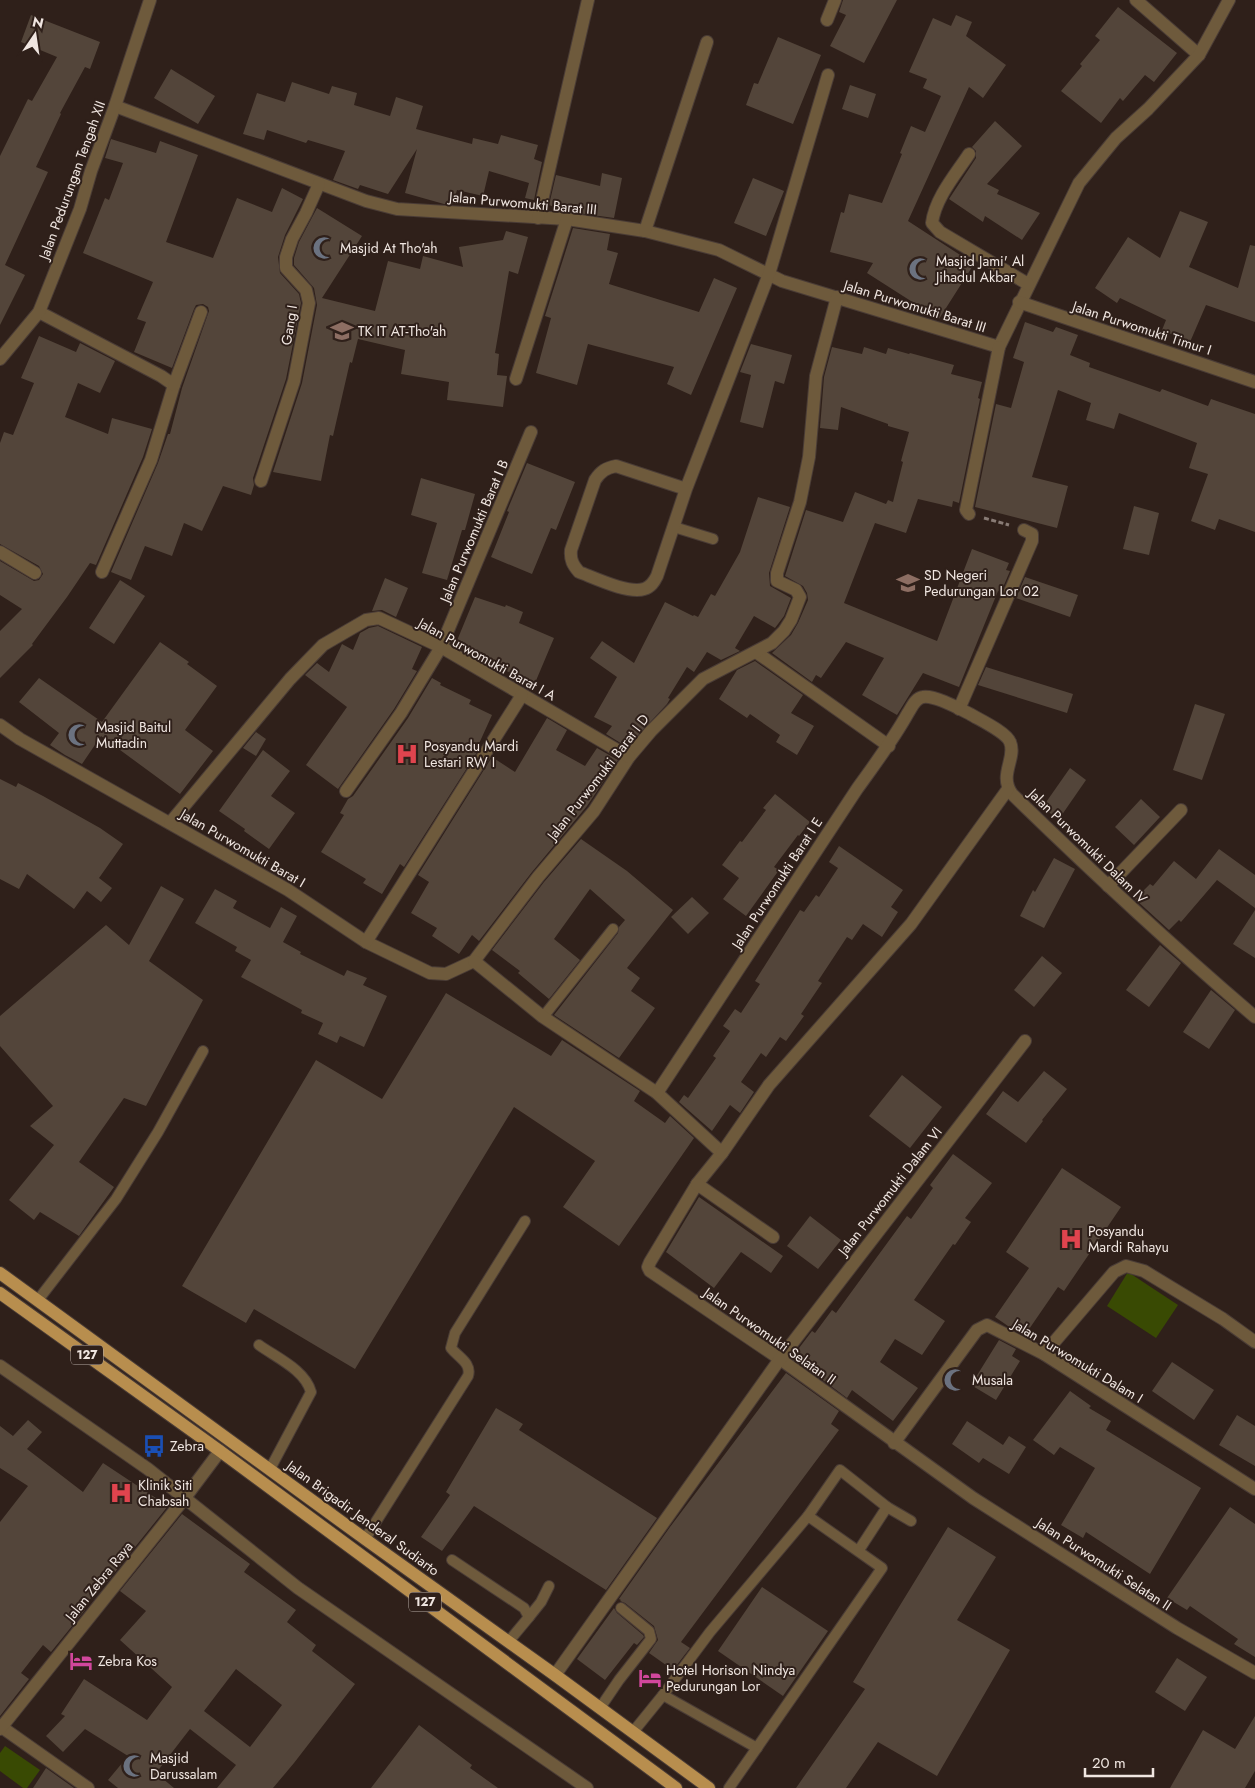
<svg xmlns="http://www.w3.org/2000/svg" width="1255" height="1788" font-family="Jost,sans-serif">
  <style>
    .green { fill: #394a03 }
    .building { fill: #53453a; fill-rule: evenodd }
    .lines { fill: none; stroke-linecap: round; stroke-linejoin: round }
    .service-casing { stroke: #4a3c36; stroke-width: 12 }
    .minor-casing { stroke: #4a3c36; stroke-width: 14 }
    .primary-casing { stroke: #4a3c36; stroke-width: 14 }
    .path { stroke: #887b75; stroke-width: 3; stroke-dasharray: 5 2.5; stroke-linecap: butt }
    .service { stroke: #6e5a3c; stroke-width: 10 }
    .minor { stroke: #6e5a3c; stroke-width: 12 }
    .primary { stroke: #b88e4e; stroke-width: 12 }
    .labels { text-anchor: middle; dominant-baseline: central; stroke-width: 4; stroke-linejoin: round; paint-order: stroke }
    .shield { fill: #2f201a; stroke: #b6aba5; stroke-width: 1 }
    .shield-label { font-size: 12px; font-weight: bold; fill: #f0e6e1 }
    .street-label { font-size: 14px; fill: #f0e6e1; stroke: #2f201a }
    .poi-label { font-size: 14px; fill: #f0e6e1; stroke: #2f201a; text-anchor: start }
  </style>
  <rect width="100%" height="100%" fill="#2f201a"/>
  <g class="green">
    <path d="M1128,1272L1178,1305L1156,1338L1107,1306Z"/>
    <path d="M5,1746L40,1770L27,1788H23L0,1771V1753Z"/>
  </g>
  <g class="building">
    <path d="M843,0H897L864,63L830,46L846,15L839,12Z"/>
    <path d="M1118,7L1177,53L1154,82L1145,75L1123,101L1120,98L1101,123L1061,91L1082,66L1080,64L1100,40L1095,36Z"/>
    <path d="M31,15L100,42L90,69L85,67L60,113L61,114L36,167L48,172L5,265L25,275L0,325V156L28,99L32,101L57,57L21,42Z"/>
    <path d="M956,15L972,22L966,36L1006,65L983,98L969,87L908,221L974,264L939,319L867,273L873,263L830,252L841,212L844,213L849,194L882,203L902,154L900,153L911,126L925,132L941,96L923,88L927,79L909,72L933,18L951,26Z"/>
    <path d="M778,37L821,55L793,124L746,105L754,83L758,84Z"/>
    <path d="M171,69L215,96L198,124L154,98Z"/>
    <path d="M292,82L329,94L332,86L357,93L354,105L390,116L396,97L423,106L416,129L472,144L473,138L498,144L501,135L538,145L534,159L542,162L534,200L525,198L529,183L489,171L483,196L457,190L453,204H444L405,193L417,149L388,194L360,185L358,189L333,180L345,151L308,140L306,143L267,130L264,140L243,134L257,93L285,102Z"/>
    <path d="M850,85L876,94L868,118L842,109Z"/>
    <path d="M995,121L1022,146L987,184L999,190L997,194L1040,213L1022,240L985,216L983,222L949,199L976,158V151L972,147Z"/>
    <path d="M111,139L156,153L160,141L198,155L166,242L213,258L237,198L272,212L282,188L303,199L285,235L278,257L280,273L299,294L301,303L286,379L253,478L254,485L251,495L223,486L202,531L184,523L172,556L145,546L131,580L111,572L158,463L168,434H170L182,388L209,311L208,307L203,304L196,305L194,309L172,368L134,352L146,322L137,319L153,282L83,253L105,198L109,200L123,163L105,158Z"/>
    <path d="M602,173L622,178L614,218L563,211L554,208V207L549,205L556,175L600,186Z"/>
    <path d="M753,178L784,191L766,236L734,223Z"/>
    <path d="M317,208L362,236L322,298L375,311L388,261L420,269L423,256L463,267L459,247L503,240L506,231L528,237L518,274L509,271L495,353L499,354L497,375L507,376L503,407L447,400L449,382L401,374L405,350L358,339L352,363L350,362L333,436L330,435L321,481L273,472L302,383L317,305L314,288L294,265V258L299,242Z"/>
    <path d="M1180,211L1208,222L1189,267L1238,288L1250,245L1255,246V322L1206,305L1190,342L1162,330L1166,320L1120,298L1117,303L1095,288L1128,237L1160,258Z"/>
    <path d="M573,228L610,234L607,250L618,253L609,284L699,312L714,278L737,288L691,395L667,384L674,367L588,344L577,385L536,373L551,318L545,316Z"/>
    <path d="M1025,322L1053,332L1056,327L1078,335L1070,355L1090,363L1089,367L1160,392L1162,389L1208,406L1211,399L1255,414V532L1219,519L1215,530L1191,521L1208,474L1189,468L1197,443L1119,413L1114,429L1086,420L1091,403L1058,390L1032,477L1068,486L1057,528L975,507L996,404L1011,408L1024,362L1013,358Z"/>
    <path d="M39,336L76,352L80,343L115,361L100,393L78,383L65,417L108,434L112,418L152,429L143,457L96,565L90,563L67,597L32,644L33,645L0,678V631L22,609L0,595V561L34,581L39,580L43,574L39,566L0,544V443L4,432L13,435L34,383L21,378Z"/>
    <path d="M751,344L792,355L784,384L775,381L763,428L740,422L751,375L740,372Z"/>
    <path d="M832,347L862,354L864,347L886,354L888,348L909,354L910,353L954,365L951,374L982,382L978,398L980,399L959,503L953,501L952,507L918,499L906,533L875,523L844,603L937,641L972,549L1009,563L1006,570L1010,571L1001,592L998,591L959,687L923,673L897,715L862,695L884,658L846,642L821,678L816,675L812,682L772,653L791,635L798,623L808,600L807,593L803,586L785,576L806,510L843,522L855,492L886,504L888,500L893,502L903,462L901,461L909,432L888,426V424L841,407L838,430L820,428L824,377Z"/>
    <path d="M527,463L575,482L556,530L551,528L532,574L491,557L509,512L507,511Z"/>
    <path d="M421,478L475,494L465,530H462L447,580L422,573L437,523L411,515Z"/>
    <path d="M758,497L790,507L769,573L770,586L791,598L784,616L775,628L754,616L735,648L740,651L721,660L707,652L694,672L687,667L668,698L670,699L667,704L627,747L606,734L612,726L594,717L617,677L590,658L602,641L634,663L665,602L693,616L694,615L698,617L711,594L715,596L740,552Z"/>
    <path d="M1134,506L1159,513L1149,555L1123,549Z"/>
    <path d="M1025,577L1078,595L1070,617L1016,598Z"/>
    <path d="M385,578L408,588L396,617L382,610L372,611Z"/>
    <path d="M120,580L145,596L114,644L89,628Z"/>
    <path d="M475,597L505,607L506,605L523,612L519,623L554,638L535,683L504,670L505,667L484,659L486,654L456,643Z"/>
    <path d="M378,626L422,647L412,669L417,671L394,709L338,789L306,765L347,707L305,675L317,663L329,672L342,644L353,650L360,633L369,628Z"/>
    <path d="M160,642L189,662L187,664L217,686L185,730L213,751L180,794L101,736L82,764L65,755L50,745L59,733L19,702L39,678L102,722Z"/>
    <path d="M755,661L803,695L791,713L814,726L797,755L776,742L780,735L750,714L747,718L719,699L737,670Z"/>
    <path d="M986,667L1073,694L1067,713L978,685Z"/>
    <path d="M432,678L441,683L440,685L471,700L469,704L492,715L477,748L479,749L404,867L400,864L382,894L363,883L366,879L321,852L344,815L340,813L348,799L353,796L408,718Z"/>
    <path d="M1195,704L1225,714L1202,780L1173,770Z"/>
    <path d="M547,718L567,730L556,750L585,766L597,748L618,760L587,806L532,872L479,941L472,935L459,954L432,936L437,928L411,913L429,882L418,875L492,757L515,772Z"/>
    <path d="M256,732L266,739L256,756L243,748Z"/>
    <path d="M263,750L290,771L271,796L295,813L269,849L244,831L245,829L219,811Z"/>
    <path d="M1070,768L1086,780L1059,819L1042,808Z"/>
    <path d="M0,779L16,787L18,783L43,796L100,828L123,844L99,878L112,888L101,902L87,891L74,909L27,874L19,889L0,879Z"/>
    <path d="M775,794L810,822L799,836L798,835L774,867L779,870L746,916L723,899L739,878L722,865L740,841L742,842L766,810L763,808Z"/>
    <path d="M1141,799L1160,817L1134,845L1115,827Z"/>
    <path d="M581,839L627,871L673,910L627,968L640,978L631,991L655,1008L619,1058L554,1015L618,933L619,927L625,920L590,889L554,939L580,960L549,999L518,973L520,971L492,950L544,882Z"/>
    <path d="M839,846L903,890L891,907L898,912L882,937L863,924L852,940L847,937L818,981L822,983L801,1014L804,1016L786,1041L780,1037L766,1057L761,1053L741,1082L754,1092L740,1113L730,1105L712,1131L679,1102L684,1095L688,1098L716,1058L713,1056L730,1031L723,1026L735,1009L741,1013L760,984L755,981L800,910L804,912L816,895L819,897L838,868L829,862Z"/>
    <path d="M1219,849L1255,875V908L1217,880L1181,922L1179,920L1169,930L1135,899L1150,884L1153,886L1174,861L1196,879Z"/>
    <path d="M1054,858L1075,869L1044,928L1020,916L1033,890L1035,892Z"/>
    <path d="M161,886L184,899L149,961L203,1000L146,1106L124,1098L79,1162L114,1187L79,1236L40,1212L34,1220L9,1200L54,1145L30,1126L53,1106L0,1046V1016L106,925L129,945Z"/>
    <path d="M215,889L237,901L233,908L270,928L281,907L297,916L283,942L301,952L300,954L344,976L347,970L367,978L363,985L387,996L364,1047L340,1036L337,1043L318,1034L323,1023L301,1013L302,1010L241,977L251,960L235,951L237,947L195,923Z"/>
    <path d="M692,897L709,913L688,934L671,917Z"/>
    <path d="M1255,910V958L1233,944Z"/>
    <path d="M1160,945L1181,963L1149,1007L1126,990Z"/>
    <path d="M1042,956L1062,973L1034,1007L1014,990Z"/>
    <path d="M1211,990L1235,1010L1209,1049L1183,1032Z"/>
    <path d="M446,993L551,1056L562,1040L640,1091L634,1101L665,1123L670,1116L694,1138L619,1246L563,1207L595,1161L514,1107L355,1369L254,1309L246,1323L182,1286L316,1060L382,1099Z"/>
    <path d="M1044,1071L1067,1089L1042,1120L1043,1121L1026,1143L986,1114L1003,1091L1018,1102Z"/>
    <path d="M902,1075L942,1107L910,1148L869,1116Z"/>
    <path d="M953,1154L992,1183L965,1218L971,1222L955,1245L953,1244L914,1300L945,1321L922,1355L895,1339L880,1362L918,1388L893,1421L852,1390L847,1398L796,1360L797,1359L793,1356L812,1331L815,1333L832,1310L836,1313L907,1216L911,1219L933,1188L930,1185Z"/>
    <path d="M1062,1168L1121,1207L1064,1291L1058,1287L1025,1335L1008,1326L995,1317L1029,1268L1006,1252Z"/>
    <path d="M699,1197L783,1256L771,1273L741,1252L714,1288L666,1252Z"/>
    <path d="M810,1216L841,1240L818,1269L787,1246Z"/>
    <path d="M999,1340L1016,1349L1012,1356L1020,1361L996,1400L971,1385Z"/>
    <path d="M1172,1362L1214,1390L1194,1420L1152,1391Z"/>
    <path d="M786,1373L839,1411L831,1424L839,1430L681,1642L690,1648L673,1670L649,1653L658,1640L654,1626L625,1603L620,1601L621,1600L619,1599L670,1527Z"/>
    <path d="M1070,1391L1091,1406L1089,1408L1111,1421L1106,1430L1201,1488L1150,1574L1086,1532L1083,1538L1061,1525L1095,1468L1060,1447L1054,1455L1033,1440Z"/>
    <path d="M496,1408L523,1424L519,1430L657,1518L606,1590L474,1506L442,1551L421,1537L450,1495L446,1492Z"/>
    <path d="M1237,1415L1255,1426V1466L1219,1445Z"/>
    <path d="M28,1420L42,1432L27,1449L83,1492L103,1463L168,1506L107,1582L103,1579L84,1609L85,1610L51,1652L43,1645L21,1673L29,1679L0,1716V1522L28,1486L0,1468V1426L13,1436Z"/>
    <path d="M967,1421L1003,1445L1009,1436L1026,1447L1009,1474L983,1458L979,1463L952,1444Z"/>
    <path d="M1230,1507L1255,1524V1657L1234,1644L1238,1639L1190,1606L1187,1610L1167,1598Z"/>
    <path d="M182,1514L250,1564L244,1572L296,1610L287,1622L316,1645L312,1651L355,1684L294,1763L273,1788H217L236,1765L190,1729L156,1773L174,1788H118L108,1780L128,1756L85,1729L63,1752L46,1736L65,1716L61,1714L84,1679L147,1720L172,1687L120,1640L146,1611L120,1591ZM236,1669L282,1705L250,1747L204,1711Z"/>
    <path d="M948,1527L996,1557L957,1620L1010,1650L937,1776L878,1742L846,1788H796L865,1689L853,1682Z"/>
    <path d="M762,1587L828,1631L783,1696L718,1651Z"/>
    <path d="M614,1608L617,1613L643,1635L644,1637L637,1645L634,1643L605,1680L577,1659Z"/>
    <path d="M1177,1658L1207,1677L1185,1711L1155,1692Z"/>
    <path d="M1255,1716V1771L1245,1788H1170L1203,1730L1235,1749Z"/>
    <path d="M419,1725L472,1765L470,1768L498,1788H371Z"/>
    <path d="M46,1768L74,1788H33Z"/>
  </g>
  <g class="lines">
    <defs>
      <g id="service">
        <path d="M674,527L713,539"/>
        <path d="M543,1017L613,929"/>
        <path d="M38,1300L116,1199L158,1132L203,1051"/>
        <path d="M259,1345C277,1358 305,1370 311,1392L270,1469"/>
        <path d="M365,1539L468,1376C472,1363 458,1357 451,1348L455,1333L525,1221"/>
        <path d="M859,1550L887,1507"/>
        <path d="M452,1560L524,1608L529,1617L509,1641"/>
        <path d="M529,1617L541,1602L549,1586"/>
        <path d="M600,1708L619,1680L651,1639L649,1631L621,1608"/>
        <path d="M633,1732L663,1695"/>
        <path d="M757,1748L663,1695L710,1632L808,1516"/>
        <path d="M729,1788L882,1568L808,1516L840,1470L887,1507L911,1521"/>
      </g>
      <g id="minor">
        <path d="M1136,0L1199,55"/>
        <path d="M827,20L835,0"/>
        <path d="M115,106L366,201L397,209L567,219L645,231L719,250L782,281L999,347L1079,183L1116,138L1148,109L1199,55L1229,0"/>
        <path d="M969,154C956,174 935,198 932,223L940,232L1028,284"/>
        <path d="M538,218L588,0"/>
        <path d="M645,231L707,42"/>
        <path d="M1019,302L1255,382"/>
        <path d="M39,312L161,376L174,385L151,460L102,572"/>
        <path d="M0,359L39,312L80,209L91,171L115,106L150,0"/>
        <path d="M516,379L567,219"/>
        <path d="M174,385L201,312"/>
        <path d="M261,481L294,381L309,303L306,290L286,268V257L292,239L306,213L319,184"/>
        <path d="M686,489L616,466C606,468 601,471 595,480L571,550C570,560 573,565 579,572C595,578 628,594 644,589C651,587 654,582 657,576L686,489L769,274L828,75"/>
        <path d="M969,514L966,510L999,347"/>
        <path d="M0,552L35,573"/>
        <path d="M756,652L889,746"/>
        <path d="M959,709L1032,541V534L1024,530"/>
        <path d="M0,725L20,739L84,775L288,890L366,942L430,973L446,974L474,961L538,877L594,811L629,757L651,731L703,679L772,643L784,631L791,620L800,597L796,590L777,581V573L800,502L809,457L816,376L837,297"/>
        <path d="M346,791L401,713L441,647L531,432"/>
        <path d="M170,823L290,679L323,645L366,620L379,618L441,647L629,757"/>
        <path d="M1108,886L1181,810"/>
        <path d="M366,942L522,695"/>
        <path d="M474,961L543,1017L657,1093L722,1153L697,1184L650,1262L648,1267L650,1271L780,1359L973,1498L1177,1628L1255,1673"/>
        <path d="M657,1093L857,789C875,764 893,740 908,713C912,707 915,698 923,697C935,695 960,709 970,714C980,720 1006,732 1010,742C1017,758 998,775 1012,794C1091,871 1171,945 1255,1017"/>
        <path d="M722,1153L769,1085L911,924L1008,789"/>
        <path d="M697,1184L773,1237"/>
        <path d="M1044,1354L1114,1272L1126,1266L1144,1271L1223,1319L1255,1342"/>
        <path d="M0,1366L148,1469L298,1588L587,1788"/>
        <path d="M894,1443L977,1330L987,1325L1044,1354L1255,1489"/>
        <path d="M555,1675L780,1359L1025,1041"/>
        <path d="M0,1726L88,1788"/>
        <path d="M0,1729L184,1499L220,1451"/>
      </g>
      <g id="primary">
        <path d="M0,1273L365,1539L555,1675L709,1788"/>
        <path d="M0,1293L220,1451L676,1788"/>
      </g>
    </defs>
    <use href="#service" class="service-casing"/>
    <use href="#minor" class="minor-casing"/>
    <use href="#primary" class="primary-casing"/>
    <path class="path" d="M984,518L1009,525"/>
    <use href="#service" class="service"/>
    <use href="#minor" class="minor"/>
    <use href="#primary" class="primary"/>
  </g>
  <defs>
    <symbol id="mosque-bare" viewBox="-9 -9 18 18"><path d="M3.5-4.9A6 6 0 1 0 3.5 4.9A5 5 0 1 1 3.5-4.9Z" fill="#6b7280" stroke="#2f201a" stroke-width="2.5" paint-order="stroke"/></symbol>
    <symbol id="school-bare" viewBox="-9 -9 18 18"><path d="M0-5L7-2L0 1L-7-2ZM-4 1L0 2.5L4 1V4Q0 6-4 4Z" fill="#8d6e63" stroke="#2f201a" stroke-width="2.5" paint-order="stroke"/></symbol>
    <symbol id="hospital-bare" viewBox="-9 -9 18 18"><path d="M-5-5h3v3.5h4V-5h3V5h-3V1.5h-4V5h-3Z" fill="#e0444e" stroke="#2f201a" stroke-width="2.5" paint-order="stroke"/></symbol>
    <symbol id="bus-bare" viewBox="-9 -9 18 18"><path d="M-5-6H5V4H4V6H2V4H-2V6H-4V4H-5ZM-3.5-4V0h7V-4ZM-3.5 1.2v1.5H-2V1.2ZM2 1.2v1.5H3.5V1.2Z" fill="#1a4fb4" stroke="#2f201a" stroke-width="2.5" paint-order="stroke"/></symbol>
    <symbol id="hotel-bare" viewBox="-9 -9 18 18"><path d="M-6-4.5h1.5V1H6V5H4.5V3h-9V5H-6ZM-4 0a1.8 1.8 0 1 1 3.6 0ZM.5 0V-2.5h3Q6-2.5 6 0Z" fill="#d1479c" stroke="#2f201a" stroke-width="2.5" paint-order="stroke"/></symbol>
  </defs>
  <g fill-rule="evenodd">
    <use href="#mosque-bare" x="308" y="232" width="32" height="32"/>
    <use href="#mosque-bare" x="904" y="253" width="32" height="32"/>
    <use href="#school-bare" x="326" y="315" width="32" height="32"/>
    <use href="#school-bare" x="892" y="567" width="32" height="32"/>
    <use href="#mosque-bare" x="63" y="719" width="32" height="32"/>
    <use href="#hospital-bare" x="391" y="738" width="32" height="32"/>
    <use href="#hospital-bare" x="1055" y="1223" width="32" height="32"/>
    <use href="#mosque-bare" x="939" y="1364" width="32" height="32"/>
    <use href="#bus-bare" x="138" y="1430" width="32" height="32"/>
    <use href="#hospital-bare" x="105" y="1477" width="32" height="32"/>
    <use href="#hotel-bare" x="65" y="1645" width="32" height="32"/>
    <use href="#hotel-bare" x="634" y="1662" width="32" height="32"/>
    <use href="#mosque-bare" x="118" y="1750" width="32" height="32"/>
  </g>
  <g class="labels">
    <g class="shield">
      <rect x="71" y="1345.5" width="32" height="19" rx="4"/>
      <rect x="409" y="1592.5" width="32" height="19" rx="4"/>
    </g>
    <g class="shield-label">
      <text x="87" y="1355">127</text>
      <text x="425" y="1602">127</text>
    </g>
    <g class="street-label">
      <text transform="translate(72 180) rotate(-70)">Jalan Pedurungan Tengah XII</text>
      <text transform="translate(523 203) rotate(5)">Jalan Purwomukti Barat III</text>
      <text transform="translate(915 306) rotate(17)">Jalan Purwomukti Barat III</text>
      <text transform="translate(289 325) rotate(-81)">Gang I</text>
      <text transform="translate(1142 328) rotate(18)">Jalan Purwomukti Timur I</text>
      <text transform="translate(474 531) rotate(-67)">Jalan Purwomukti Barat I B</text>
      <text transform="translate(487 659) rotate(29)">Jalan Purwomukti Barat I A</text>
      <text transform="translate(598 777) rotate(-52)">Jalan Purwomukti Barat I D</text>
      <text transform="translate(1088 846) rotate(44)">Jalan Purwomukti Dalam IV</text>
      <text transform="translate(243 848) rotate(30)">Jalan Purwomukti Barat I</text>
      <text transform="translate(777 883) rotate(-57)">Jalan Purwomukti Barat I E</text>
      <text transform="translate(890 1191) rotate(-52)">Jalan Purwomukti Dalam VI</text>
      <text transform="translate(770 1336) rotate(35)">Jalan Purwomukti Selatan II</text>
      <text transform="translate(1078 1361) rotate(31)">Jalan Purwomukti Dalam I</text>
      <text transform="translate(363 1518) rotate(36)">Jalan Brigadir Jenderal Sudiarto</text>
      <text transform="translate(1104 1564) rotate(33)">Jalan Purwomukti Selatan II</text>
      <text transform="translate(99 1581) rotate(-51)">Jalan Zebra Raya</text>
    </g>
    <g class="poi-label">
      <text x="340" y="248">Masjid At Tho'ah</text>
      <text x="936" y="261">Masjid Jami' Al<tspan x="936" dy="16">Jihadul Akbar</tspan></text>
      <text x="358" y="331">TK IT AT-Tho'ah</text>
      <text x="924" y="575">SD Negeri<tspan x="924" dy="16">Pedurungan Lor 02</tspan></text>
      <text x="96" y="727">Masjid Baitul<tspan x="96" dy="16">Muttadin</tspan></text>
      <text x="424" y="746">Posyandu Mardi<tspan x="424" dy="16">Lestari RW I</tspan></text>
      <text x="1088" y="1231">Posyandu<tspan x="1088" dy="16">Mardi Rahayu</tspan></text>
      <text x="972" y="1380">Musala</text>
      <text x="170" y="1446">Zebra</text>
      <text x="138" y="1485">Klinik Siti<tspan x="138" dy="16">Chabsah</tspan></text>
      <text x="98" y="1661">Zebra Kos</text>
      <text x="666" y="1670">Hotel Horison Nindya<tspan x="666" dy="16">Pedurungan Lor</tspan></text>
      <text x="150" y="1758">Masjid<tspan x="150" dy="16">Darussalam</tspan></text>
    </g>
  </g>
  <g transform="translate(35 35) rotate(13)" stroke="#2f201a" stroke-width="4" paint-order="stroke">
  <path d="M0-4L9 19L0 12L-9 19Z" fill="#f0e6e1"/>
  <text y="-8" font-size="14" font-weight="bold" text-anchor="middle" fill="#f0e6e1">N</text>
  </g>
  <path d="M1085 1768v8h68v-8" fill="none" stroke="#f0e6e1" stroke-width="2.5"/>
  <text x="1092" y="1768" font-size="15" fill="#f0e6e1" stroke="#2f201a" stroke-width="4" paint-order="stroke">20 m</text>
</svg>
